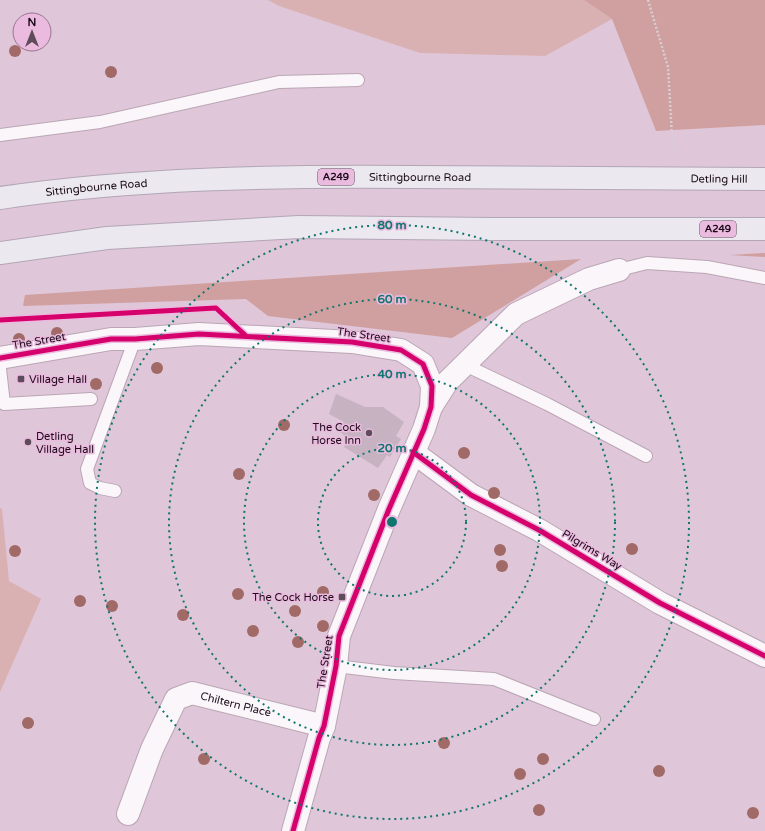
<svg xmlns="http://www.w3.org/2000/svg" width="765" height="831" font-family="'Varela Round',sans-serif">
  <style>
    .green { fill: #d9b1b2 }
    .forest { fill: #cfa09f }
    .building { fill: #c6b2c1 }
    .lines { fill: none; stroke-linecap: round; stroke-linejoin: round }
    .service-casing { stroke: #baa6b5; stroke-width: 14 }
    .minor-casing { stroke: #baa6b5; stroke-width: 24 }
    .trunk-casing { stroke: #b1a6b6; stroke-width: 24 }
    .path { stroke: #d7ced5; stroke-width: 2.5; stroke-dasharray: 2 2; stroke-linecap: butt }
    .service { stroke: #faf6f9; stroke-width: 12 }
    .minor { stroke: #faf6f9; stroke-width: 22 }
    .trunk { stroke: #ece8f0; stroke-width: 22 }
    .cycleway-casing { stroke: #eabbdf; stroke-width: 8 }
    .cycleway { stroke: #d6006c; stroke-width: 5 }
    .tree { fill: #a16a67 }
    .ring { fill: none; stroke: #0f766e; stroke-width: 2; stroke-dasharray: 2 4 }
    .poi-dot { fill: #5f4c5b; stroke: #eabbdf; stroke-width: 1.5 }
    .labels { text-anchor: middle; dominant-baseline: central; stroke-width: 3; stroke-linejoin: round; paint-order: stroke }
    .shield { fill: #eabbdf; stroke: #583f53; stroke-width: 1 }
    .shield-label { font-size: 10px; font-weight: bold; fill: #1a0a17 }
    .street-label { font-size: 11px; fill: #1a0a17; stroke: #eabbdf }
    .poi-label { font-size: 11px; fill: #1a0a17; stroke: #eabbdf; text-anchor: start }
    .centre { fill: #0f766e; stroke: #eabbdf; stroke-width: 2 }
    .ring-label { font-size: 12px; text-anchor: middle; font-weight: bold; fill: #0f766e; stroke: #eabbdf; stroke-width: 3; stroke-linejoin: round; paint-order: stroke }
  </style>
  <rect width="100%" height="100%" fill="#e0c6d9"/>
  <g class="green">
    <path d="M268,0H584L612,19L545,56L420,53L279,6Z"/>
    <path d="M0,508L2,509L9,581L41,599L0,692Z"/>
  </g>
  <g class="forest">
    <path d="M584,0H765V125L656,131L612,19Z"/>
    <path d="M765,253V257L729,255Z"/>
    <path d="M581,259L452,338L268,316L246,299L23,306L25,295Z"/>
  </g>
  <path class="building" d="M336,394L365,407H383L404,422L396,436L401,439L390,457L387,455L378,468L344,447L349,439L336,429L344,422L329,414Z"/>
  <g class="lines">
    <defs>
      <g id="service">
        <path d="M0,135L100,122L279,82L358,80"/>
        <path d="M619,270L647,263L707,267L765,278"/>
        <path d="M465,365L547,404L646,456"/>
        <path d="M0,369L4,404L91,399"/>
        <path d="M115,491L100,488L90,483L87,469L135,339"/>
        <path d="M336,666L394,673L494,679L594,719"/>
      </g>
      <g id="minor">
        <path d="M0,358L111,339H135L199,334L352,342L401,350L423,364L432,386L431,407L424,429L389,509L339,636L336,666L324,726L319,738L293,831"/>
        <path d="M431,407L447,382L516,314L589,279L619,270"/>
        <path d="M413,452L471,495L539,530L660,603L765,656"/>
        <path id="s1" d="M128,814L152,749L176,699L192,693L324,726"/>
      </g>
      <g id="trunk">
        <path id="s2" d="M0,198C136,178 274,176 411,177C529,177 647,178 765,179"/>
        <path d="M0,253L107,238L299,227L492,229H765"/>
      </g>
    </defs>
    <use href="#service" class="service-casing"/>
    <use href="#minor" class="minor-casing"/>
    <use href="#trunk" class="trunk-casing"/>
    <g class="path">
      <path d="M648,0L668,67L673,154"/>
      <path d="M200,309L216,308L220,311"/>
      <path d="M114,313L179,310"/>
      <path d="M0,320L107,314"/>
    </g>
    <use href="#service" class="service"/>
    <use href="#minor" class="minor"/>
    <use href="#trunk" class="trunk"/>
    <defs>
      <g id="cycleway">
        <path d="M0,320L216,308L246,336"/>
        <path d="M0,358L111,339H135L199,334L352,342L401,350L423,364L432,386L431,407L424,429L389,509L339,636L336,666L324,726L319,738L293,831"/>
        <path d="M413,452L471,495L539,530L660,603L765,656"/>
      </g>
    </defs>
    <use href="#cycleway" class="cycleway-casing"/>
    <use href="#cycleway" class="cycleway"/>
  </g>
  <g class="tree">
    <circle cx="15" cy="51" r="6"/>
    <circle cx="111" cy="72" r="6"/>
    <circle cx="57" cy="333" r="6"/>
    <circle cx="19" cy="339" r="6"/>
    <circle cx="157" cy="368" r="6"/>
    <circle cx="96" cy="384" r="6"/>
    <circle cx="284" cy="425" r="6"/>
    <circle cx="464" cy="453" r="6"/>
    <circle cx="239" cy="474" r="6"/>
    <circle cx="494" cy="493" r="6"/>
    <circle cx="374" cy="495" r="6"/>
    <circle cx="632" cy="549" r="6"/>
    <circle cx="500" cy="550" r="6"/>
    <circle cx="15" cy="551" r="6"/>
    <circle cx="502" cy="566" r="6"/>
    <circle cx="323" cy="592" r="6"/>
    <circle cx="238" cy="594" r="6"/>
    <circle cx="80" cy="601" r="6"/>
    <circle cx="112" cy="606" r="6"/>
    <circle cx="295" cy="611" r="6"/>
    <circle cx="183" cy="615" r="6"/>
    <circle cx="323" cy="626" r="6"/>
    <circle cx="253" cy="631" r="6"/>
    <circle cx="298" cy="642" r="6"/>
    <circle cx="28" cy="723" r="6"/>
    <circle cx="444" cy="743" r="6"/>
    <circle cx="204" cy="759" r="6"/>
    <circle cx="543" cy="759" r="6"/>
    <circle cx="659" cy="771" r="6"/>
    <circle cx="520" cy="774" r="6"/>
    <circle cx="539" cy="810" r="6"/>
    <circle cx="753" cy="813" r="6"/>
  </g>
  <g class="ring">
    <circle cx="392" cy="522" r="74"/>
    <circle cx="392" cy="522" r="148"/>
    <circle cx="392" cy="522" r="223"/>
    <circle cx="392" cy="522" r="297"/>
  </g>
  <g class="poi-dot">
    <rect x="17" y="375" width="8" height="8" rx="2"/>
    <circle cx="369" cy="433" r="4"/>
    <circle cx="28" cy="442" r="4"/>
    <rect x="338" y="593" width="8" height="8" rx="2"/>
  </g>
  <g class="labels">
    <g class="shield">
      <rect x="318" y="169" width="36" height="16" rx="3"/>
      <rect x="700" y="221" width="36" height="16" rx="3"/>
    </g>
    <g class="shield-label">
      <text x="336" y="177">A249</text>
      <text x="718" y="229">A249</text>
    </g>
    <g class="street-label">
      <text stroke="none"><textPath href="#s2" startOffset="421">Sittingbourne Road</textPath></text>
      <text stroke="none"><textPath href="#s2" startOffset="720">Detling Hill</textPath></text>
      <text stroke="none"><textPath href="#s2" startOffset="97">Sittingbourne Road</textPath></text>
      <text transform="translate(364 335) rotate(8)">The Street</text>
      <text transform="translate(39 341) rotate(-10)">The Street</text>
      <text transform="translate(592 550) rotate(31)">Pilgrims Way</text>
      <text transform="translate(325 662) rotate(-81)">The Street</text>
      <text stroke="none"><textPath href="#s1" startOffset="187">Chiltern Place</textPath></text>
    </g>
    <g class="poi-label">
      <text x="29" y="379">Village Hall</text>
      <text x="361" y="427" text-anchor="end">The Cock<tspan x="361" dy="13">Horse Inn</tspan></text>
      <text x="36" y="436">Detling<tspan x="36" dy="13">Village Hall</tspan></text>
      <text x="334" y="597" text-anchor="end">The Cock Horse</text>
    </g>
  </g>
  <circle cx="392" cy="522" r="6" class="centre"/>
  <g class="ring-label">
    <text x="392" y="229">80 m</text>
    <text x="392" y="303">60 m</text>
    <text x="392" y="378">40 m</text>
    <text x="392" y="452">20 m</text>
  </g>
  <g transform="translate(32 32)"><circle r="19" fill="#eabbdf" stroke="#97748f"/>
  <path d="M0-3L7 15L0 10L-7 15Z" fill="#5f4c5b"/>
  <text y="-6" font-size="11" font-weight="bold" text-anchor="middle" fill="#1a0a17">N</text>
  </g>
</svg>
